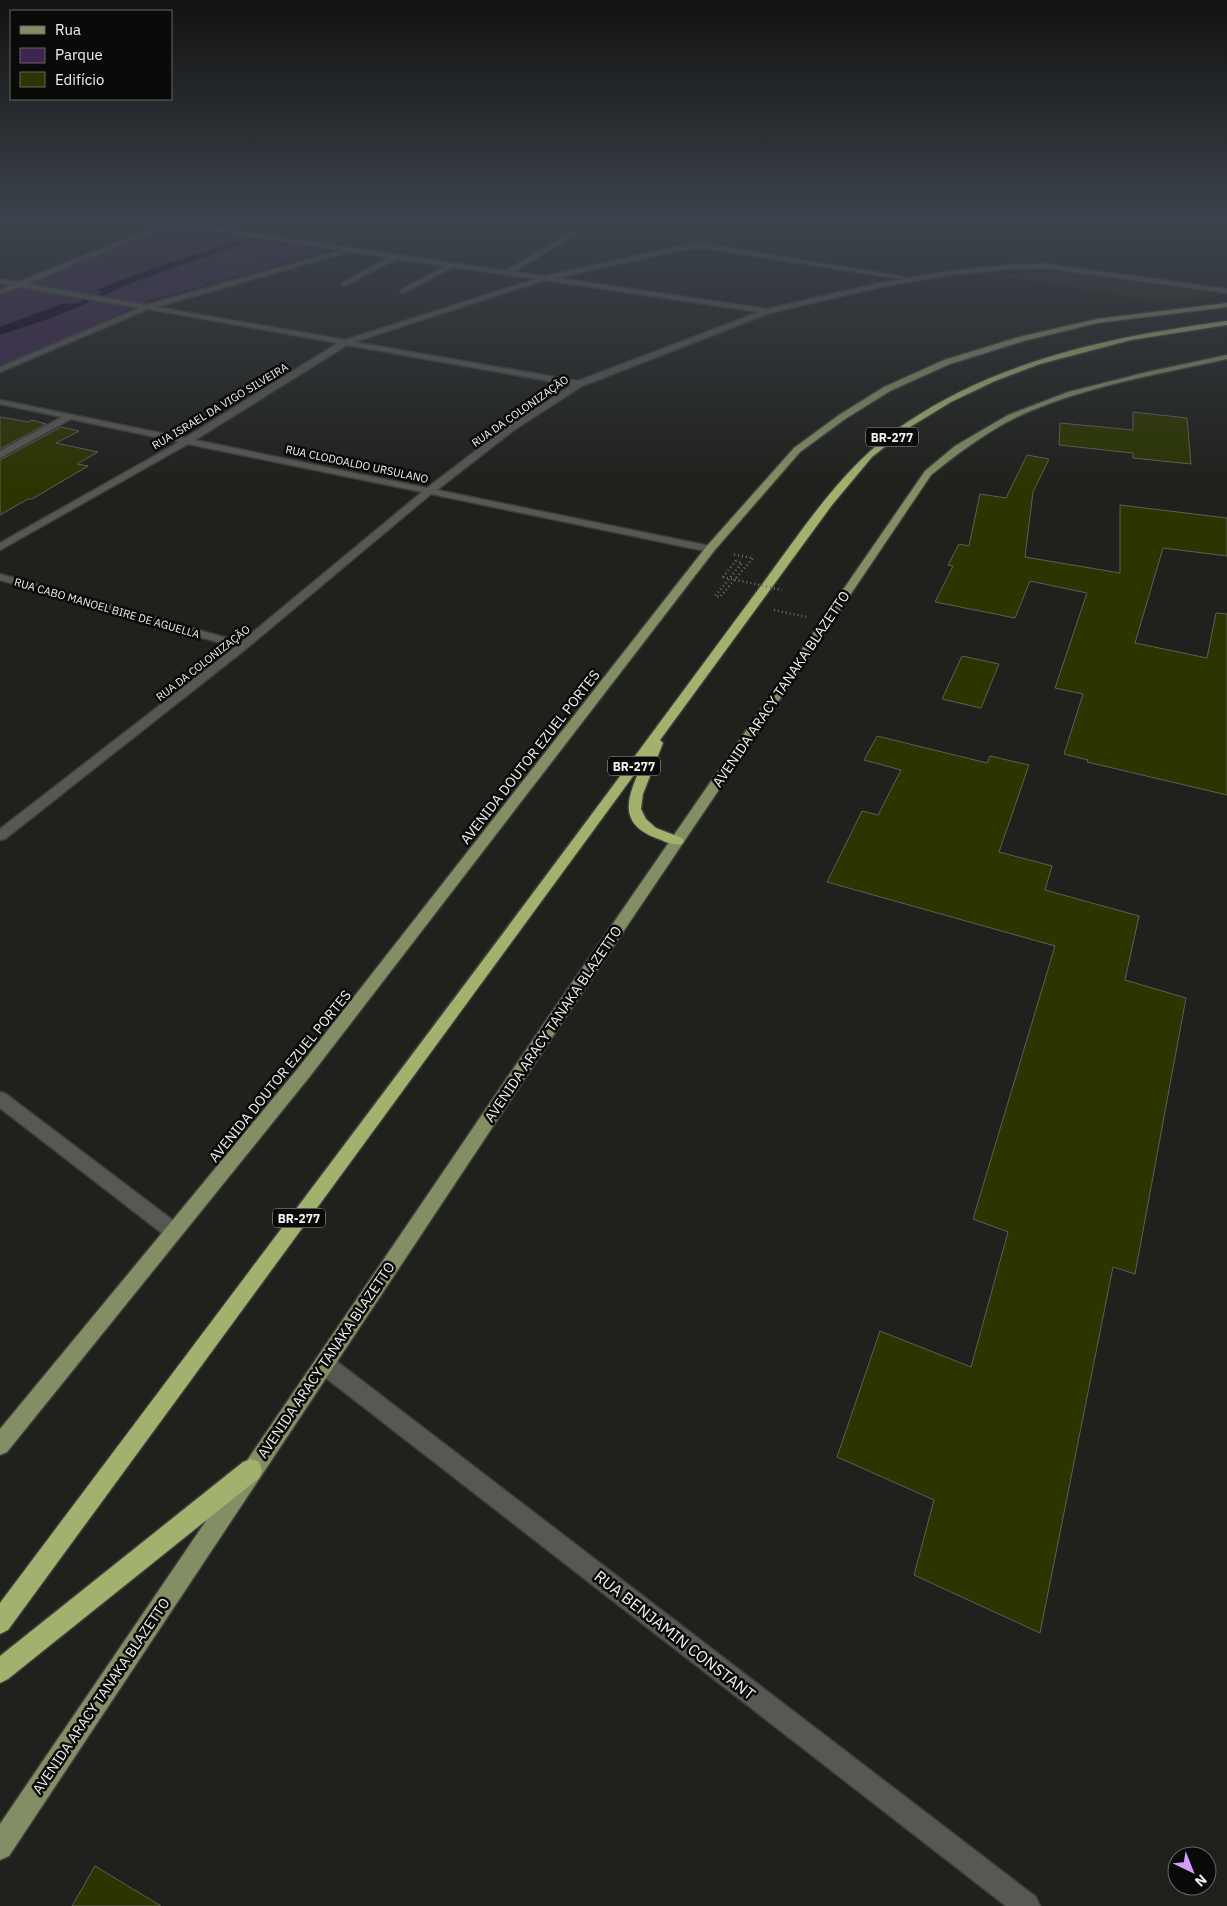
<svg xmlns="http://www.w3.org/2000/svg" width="1227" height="1906" font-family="'IBM Plex Sans',sans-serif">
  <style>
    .built { fill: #2b2d24 }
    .green { fill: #3e244f }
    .water { fill: #11001e }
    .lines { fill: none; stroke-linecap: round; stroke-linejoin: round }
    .stream { stroke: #11001e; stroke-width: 4 }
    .building { fill: #2b3500; stroke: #5d5e5a }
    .minor-casing { stroke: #3d3e3a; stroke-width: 3 }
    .major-casing { stroke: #3d3e3a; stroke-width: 3 }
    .highway-casing { stroke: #3d3e3a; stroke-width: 3 }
    .path-far1 { stroke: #6c6d6a; stroke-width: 1; stroke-dasharray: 0.5 2; stroke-linecap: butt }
    .path { stroke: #6c6d6a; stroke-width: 2.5; stroke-dasharray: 1 3; stroke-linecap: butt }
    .minor { fill: #565853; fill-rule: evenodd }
    .major { fill: #828e63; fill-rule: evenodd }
    .highway { fill: #a0b26e; fill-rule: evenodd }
    .path-bridge { stroke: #6c6d6a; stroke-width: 2.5; stroke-dasharray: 1 3; stroke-linecap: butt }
    .labels { text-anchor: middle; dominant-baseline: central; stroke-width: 5; stroke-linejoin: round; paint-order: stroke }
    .far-street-label { font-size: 11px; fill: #f1f2f0; stroke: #0a0a09 }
    .shield { fill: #0a0a09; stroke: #acacab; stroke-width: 1 }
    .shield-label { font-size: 12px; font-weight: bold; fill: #f1f2f0 }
    .street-label { font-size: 14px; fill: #f1f2f0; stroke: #0a0a09 }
    .near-street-label { font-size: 16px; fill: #f1f2f0; stroke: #0a0a09 }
  </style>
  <rect width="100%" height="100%" fill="#20211d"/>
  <path class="built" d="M1032,272H1063L1220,295L1165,302L992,275Z"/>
  <g class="green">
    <path d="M190,219H266L245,228Z"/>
    <path d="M168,227L326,251L150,300L0,368V294Z"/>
  </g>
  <g class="water">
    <path d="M240,241L249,242L162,272L108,292L96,290L164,264Z"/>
    <path d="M64,303L82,305L51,318L0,335V327Z"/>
  </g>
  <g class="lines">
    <g class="stream">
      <path d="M263,230L286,219"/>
      <path d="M102,294L117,287"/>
      <path d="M66,309L87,301"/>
    </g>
  </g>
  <g class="building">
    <path d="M1133,412L1187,418L1191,464L1133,458V453L1059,445L1060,423L1133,430Z"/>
    <path d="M0,417L29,422L32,420L46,424L0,449Z"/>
    <path d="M61,427L79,431L56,443L98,452L77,464L88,466L32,499H28L0,515V460Z"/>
    <path d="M1027,455L1049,459L1033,492L1025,557L1120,573V505L1227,518V556L1163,548L1135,643L1207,658L1216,613L1227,614V795L1087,762L1088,760L1064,754L1083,694L1055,688L1087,593L1030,581L1015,618L935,602L953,566L948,565L959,544L969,546L980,494L1006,498Z"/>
    <path d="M962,656L999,664L981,708L942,699Z"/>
    <path d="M877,736L987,763L990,756L1029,765L999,852L1052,866L1045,890L1139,916L1125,980L1186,998L1135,1274L1113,1267L1040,1633L914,1575L934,1500L837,1457L880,1331L971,1367L1008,1232L973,1219L1055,946L827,882L862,811L878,815L901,770L864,760Z"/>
    <path d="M95,1866L161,1906H72Z"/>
  </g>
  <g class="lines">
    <defs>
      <g id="minor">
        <path d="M139,219H156L506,271L571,232H575V234L514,272L545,276L685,245H711L904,277L901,279L711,249H685L556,278L767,309L880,283L950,271L1009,265L1045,264L1227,289V293L1045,268L1009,269L950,275L880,287L770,313L582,386L514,430L437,490L710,546L714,547V551L710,552L431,494L247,648L5,839L0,840V829L235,647L0,580V574L241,642L422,492L188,444L0,550V543L179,442L71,419L0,458V451L62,417L0,404V400L185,438L338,343L148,309L0,372V367L139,308L19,287L0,294V290L11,285L0,283V279L18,282L162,224ZM169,225L342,250L146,305L27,284ZM346,251L389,257L342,283V285L344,286L397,259L445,266L401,290V292L403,293L453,267L536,279L345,340L156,307L345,253ZM545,280L759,312L578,381L354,342ZM347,345L572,385L508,426L427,488L195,440Z"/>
        <path d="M0,1092L6,1094L179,1225L182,1231L179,1237L173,1239L167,1237L0,1108Z"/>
        <path d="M324,1355L331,1357L1036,1897L1040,1906H1006L317,1371L314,1364L317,1357Z"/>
      </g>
      <g id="major">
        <path d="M1227,303V307L1097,323L1024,341L950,364L890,391L845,419L800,452L714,551L311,1075L7,1452L0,1455V1429L299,1067L706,547L794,448L839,415L884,387L944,360L1019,337L1097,319Z"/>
        <path d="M1227,355V359C1159,374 1076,388 1013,419C984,434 957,454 931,475L557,1030L9,1856L0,1860V1824L545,1022L925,471L955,446L1008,415L1068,392L1147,372Z"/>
      </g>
      <g id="highway">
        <path d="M1227,321V325L1131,340L1040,364L995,381L951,402L910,427L872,457L832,505L660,740L663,743L643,794L641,809L646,819L656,828L682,838L684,841L682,844C673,846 664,841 656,838C615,822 629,795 642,764L8,1630L0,1634V1603C206,1328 413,1055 618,779C667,713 716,646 766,579C807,523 847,462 906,423C1001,359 1115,336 1227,321Z"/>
        <path d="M251,1459L259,1462L262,1470L259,1478L8,1679L0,1683V1656L243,1462Z"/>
      </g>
    </defs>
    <use href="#minor" class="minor-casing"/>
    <use href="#major" class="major-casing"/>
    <use href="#highway" class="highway-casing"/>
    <path class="path-far1" d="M145,289L164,280L256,253"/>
    <g class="path">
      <path d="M723,577L736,561L742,563L715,596L720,597L753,558L731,554"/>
      <path d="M774,610L806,617"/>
    </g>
    <use href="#minor" class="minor"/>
    <use href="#major" class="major"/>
    <use href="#highway" class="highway"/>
    <path class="path-bridge" d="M723,577L782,590"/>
  </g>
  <linearGradient id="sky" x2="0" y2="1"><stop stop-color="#121210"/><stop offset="0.45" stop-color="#3c434c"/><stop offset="1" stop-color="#3c434c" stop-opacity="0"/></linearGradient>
  <rect width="1227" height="486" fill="url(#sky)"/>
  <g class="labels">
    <g class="far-street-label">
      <text transform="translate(220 406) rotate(-31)">RUA ISRAEL DA VIGO SILVEIRA</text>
      <text transform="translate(520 411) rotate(-35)">RUA DA COLONIZAÇÃO</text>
      <text transform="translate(357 464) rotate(12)">RUA CLODOALDO URSULANO</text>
      <text transform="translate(107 608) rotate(16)">RUA CABO MANOEL BIRE DE AGUELLA</text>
      <text transform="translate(203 663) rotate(-38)">RUA DA COLONIZAÇÃO</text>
    </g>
    <g class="shield">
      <rect x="866" y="427.5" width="52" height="19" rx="4"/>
      <rect x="608" y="756.5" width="52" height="19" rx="4"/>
      <rect x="273" y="1208.5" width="52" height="19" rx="4"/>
    </g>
    <g class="shield-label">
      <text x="892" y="437">BR-277</text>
      <text x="634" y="766">BR-277</text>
      <text x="299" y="1218">BR-277</text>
    </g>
    <g class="street-label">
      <text transform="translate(781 689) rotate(-56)">AVENIDA ARACY TANAKA BLAZETTO</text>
      <text transform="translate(530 757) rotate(-52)">AVENIDA DOUTOR EZUEL PORTES</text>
      <text transform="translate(553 1024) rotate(-56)">AVENIDA ARACY TANAKA BLAZETTO</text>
      <text transform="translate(280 1076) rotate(-51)">AVENIDA DOUTOR EZUEL PORTES</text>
      <text transform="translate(326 1360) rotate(-56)">AVENIDA ARACY TANAKA BLAZETTO</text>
      <text transform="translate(101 1696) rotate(-56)">AVENIDA ARACY TANAKA BLAZETTO</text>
    </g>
    <g class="near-street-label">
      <text transform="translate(675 1635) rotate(38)">RUA BENJAMIN CONSTANT</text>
    </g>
  </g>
  <rect x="10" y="10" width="162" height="90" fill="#0a0a09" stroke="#666765"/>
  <rect x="20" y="26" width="25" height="8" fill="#828e63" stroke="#666765"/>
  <text x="55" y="35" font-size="15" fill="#f1f2f0">Rua</text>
  <rect x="20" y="48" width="25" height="15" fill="#3e244f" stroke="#666765"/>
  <text x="55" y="60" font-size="15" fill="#f1f2f0">Parque</text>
  <rect x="20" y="72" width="25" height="15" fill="#2b3500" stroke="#666765"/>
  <text x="55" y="85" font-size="15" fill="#f1f2f0">Edifício</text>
  <g transform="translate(1192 1871) rotate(137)"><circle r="24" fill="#0a0a09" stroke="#666765"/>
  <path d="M0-4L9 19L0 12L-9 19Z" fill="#d49cfb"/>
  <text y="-8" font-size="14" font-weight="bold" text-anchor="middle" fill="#f1f2f0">N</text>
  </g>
</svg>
